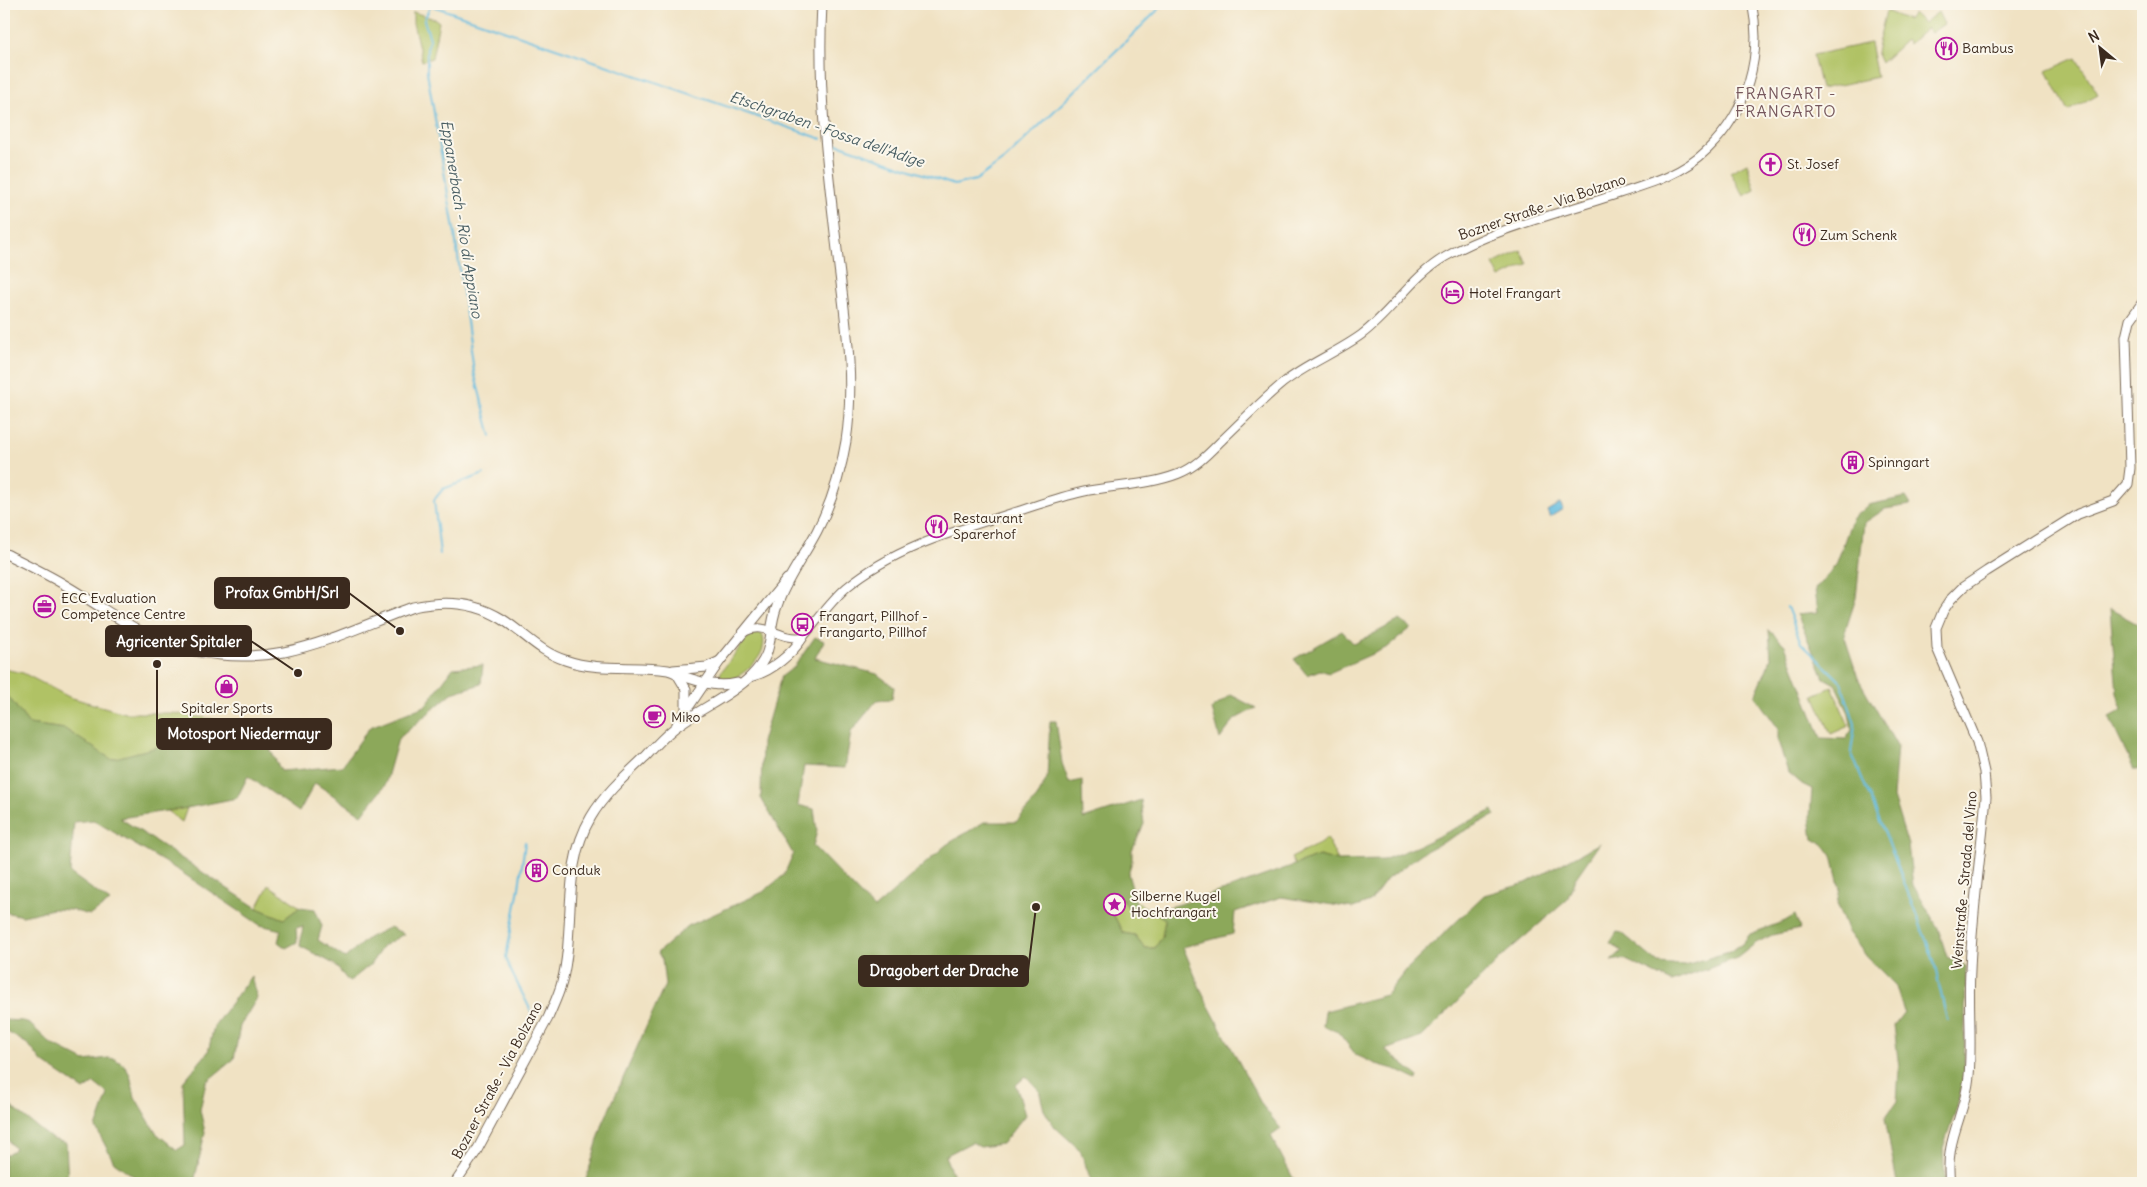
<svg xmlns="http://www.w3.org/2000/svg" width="2147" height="1187" font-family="Delius,sans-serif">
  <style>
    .green { fill: #b0c265; stroke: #767642 }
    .forest { fill: #8ca85a; stroke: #64693c }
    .water { fill: #61bbdf; stroke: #4e727e }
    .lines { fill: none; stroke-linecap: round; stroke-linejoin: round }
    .stream { stroke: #61bbdf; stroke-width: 2 }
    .minor-casing { stroke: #7a6a58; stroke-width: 10 }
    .major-casing { stroke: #7a6a58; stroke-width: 11 }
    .minor { stroke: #fff; stroke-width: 8 }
    .major { stroke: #fff; stroke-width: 9 }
    .labels { text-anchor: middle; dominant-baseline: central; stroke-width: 4; stroke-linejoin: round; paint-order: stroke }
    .poi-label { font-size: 14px; fill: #3b2a1e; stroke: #fbf7ec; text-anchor: start }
    .street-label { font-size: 14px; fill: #3b2a1e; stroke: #fbf7ec }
    .water-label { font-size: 15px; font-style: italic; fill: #485d62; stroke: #fbf7ec }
    .quarter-label { font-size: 16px; letter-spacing: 1px; fill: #77585d; stroke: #fbf7ec }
    .leader { fill: none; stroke: #3b2a1e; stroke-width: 2 }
    .callout-dot { fill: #3b2a1e; stroke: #fbf7ec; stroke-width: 2 }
    .callout { fill: #3b2a1e; stroke: #3b2a1e; stroke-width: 2 }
    .callout-label { font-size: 15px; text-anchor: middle; font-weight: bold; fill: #fff }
  </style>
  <rect width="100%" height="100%" fill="#fbf7ec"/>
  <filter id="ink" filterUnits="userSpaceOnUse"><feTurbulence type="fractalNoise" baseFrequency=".02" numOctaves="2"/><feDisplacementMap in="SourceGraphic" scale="10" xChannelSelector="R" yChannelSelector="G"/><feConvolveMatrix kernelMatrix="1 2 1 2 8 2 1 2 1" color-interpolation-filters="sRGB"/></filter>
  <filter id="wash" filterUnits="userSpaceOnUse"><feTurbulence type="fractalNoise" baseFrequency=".0096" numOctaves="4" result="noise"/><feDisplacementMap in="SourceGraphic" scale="20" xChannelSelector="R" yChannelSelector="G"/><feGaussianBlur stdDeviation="1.12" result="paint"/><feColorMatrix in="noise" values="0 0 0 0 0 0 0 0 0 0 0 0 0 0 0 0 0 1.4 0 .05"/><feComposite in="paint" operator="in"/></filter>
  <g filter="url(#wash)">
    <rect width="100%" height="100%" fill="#f0e2c3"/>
    <g class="green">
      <path d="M1886,11L1908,20L1913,13L1924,23L1938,12L1944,24L1931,33L1927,28L1909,44L1906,40L1881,63L1876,52Z"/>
      <path d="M413,12L435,19L439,22L432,58L422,61L413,23Z"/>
      <path d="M1870,43L1877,77L1821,89L1813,55Z"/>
      <path d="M2076,58L2098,94L2068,111L2047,71Z"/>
      <path d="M1747,163L1755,190L1744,196L1730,172Z"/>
      <path d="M1521,250L1528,264L1500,278L1493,264Z"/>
      <path d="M755,632L762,634C771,654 744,675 728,681L724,680L720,674L721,672L746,639Z"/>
      <path d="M4,669L23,673L69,697L125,713H173L218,720L240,727L267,743L234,737L192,738L111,760L65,729L29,724L4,691Z"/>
      <path d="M1832,687L1849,726L1831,734L1814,695Z"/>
      <path d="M187,808L182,822L167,811Z"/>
      <path d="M1327,838L1338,861L1319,856L1295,865L1291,858L1323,842Z"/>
      <path d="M269,885L300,907L284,919L257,908Z"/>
      <path d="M1115,898L1123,899L1128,907L1134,908L1136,902L1166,919L1162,937L1155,948H1145L1135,935L1123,933L1110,908V902Z"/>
    </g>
    <g class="forest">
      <path d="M1906,497L1911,505L1885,509L1864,523L1856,598L1844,635L1858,678L1897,746L1893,797L1908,845L1913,885L1938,928L1947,957L1966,966L1964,1077L1957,1107L1943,1148L1945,1183H1897L1885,1118L1897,1101L1899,1068L1894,1025L1904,1012L1896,986L1867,957L1848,932L1837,903L1840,889L1832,856L1824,845L1813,839L1810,817L1812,789L1802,784L1788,772L1778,741V728L1755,696L1771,659L1769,630L1785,645L1821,738L1846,739L1852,730L1849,713L1835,684L1824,678L1797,614L1818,612L1815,589L1836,565L1852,519L1868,505Z"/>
      <path d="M2110,609L2143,627V769L2134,770L2109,717L2122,710L2117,693Z"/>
      <path d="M1400,620L1411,628L1388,647L1329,673L1320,670L1307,675L1294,659L1342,631L1354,644Z"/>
      <path d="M815,637L824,641L815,658L877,674L894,687L892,699L877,700L851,732L845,768L804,766L798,805L814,809L817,831L813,846L874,909L946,845L984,822H1016L1037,798L1047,778L1050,721H1056L1062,763L1069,783L1082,780L1083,819L1141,800L1144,824L1132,850V861L1128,874L1136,902L1134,909L1128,907L1123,899L1116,898L1110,902V908L1123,933L1135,935L1145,948H1155L1162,937L1165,919L1153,912L1225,890L1319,856L1338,861L1383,860L1418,846L1493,810L1495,815L1422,853L1387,879L1370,902L1353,908L1281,897L1235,912L1233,934L1183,947L1203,995L1262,1105L1281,1129L1271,1136L1293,1178L1300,1183H1092L1080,1150L1054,1126L1044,1110L1039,1090L1026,1076L1016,1085L1025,1115L1002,1144L980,1147L972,1142L945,1156L956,1183H585L603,1123L665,985L662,959L657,953L688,926L763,892L784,875L793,854L761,798L762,742L781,677L794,667Z"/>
      <path d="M483,665L481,684L452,693L398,739L385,785L362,815L315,783L299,812L248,776L237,798L187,808L120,818L257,908L284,919L300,907L315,909L322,926L318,940L345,958L368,938L390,927L404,934L383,946L370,965L349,982L334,964L300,946L303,926L296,928L297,942L286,948L278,942L281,930L260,925L181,872L93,820L74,822L70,873L110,902L90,915L71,910L53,909L23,916L4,912V691L29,724L65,729L111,759L192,738L234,737L267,743L281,771L342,766L370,727L425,706L453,668Z"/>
      <path d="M1231,695L1256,708L1235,719L1220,739L1212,709Z"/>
      <path d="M1600,843L1575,879L1567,900L1507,952L1422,1037L1385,1050L1418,1076L1417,1080L1394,1069L1376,1064L1356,1055L1338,1032L1323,1026L1325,1011L1386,995L1407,969L1484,895L1526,883Z"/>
      <path d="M1795,915L1800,929L1772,935L1756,943L1737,958L1672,982L1624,959L1611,961L1622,951L1610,943L1617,932L1622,933L1658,963L1685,965L1729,952L1742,944L1750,934L1785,921Z"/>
      <path d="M251,976L257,998L240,1026L234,1059L206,1082L200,1110L205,1132L194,1183H143L114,1162L96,1128L108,1094L94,1083L84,1090L41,1061L29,1045L4,1030V1020L23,1021L31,1025L50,1043L85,1061L108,1058L115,1059L125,1066L130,1075L135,1097L156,1133L177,1150L185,1145L183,1082L208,1052L214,1026Z"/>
      <path d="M4,1101L52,1139L66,1143L68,1183H4V1156L15,1149L4,1135Z"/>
    </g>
    <path class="water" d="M1560,503L1563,509L1550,517L1547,511Z"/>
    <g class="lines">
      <g class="stream">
        <path d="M427,4L822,139"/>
        <path d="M431,5L424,20L430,39L427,49V72L455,235L474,372L491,436"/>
        <path d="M829,141L954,185L976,180L1005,159L1164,4"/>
        <path d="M440,554L434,500L443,489L484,474"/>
        <path d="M1787,607L1801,643L1841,682L1855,724L1851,752L1887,838L1933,958L1947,1020"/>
        <path d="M525,842L519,888L506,957L510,969L534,1017"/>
      </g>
    </g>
  </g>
  <g filter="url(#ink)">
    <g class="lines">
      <defs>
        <path id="minor" d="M744,632C767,620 779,641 803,637C818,620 830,602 847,587C894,548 955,531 1012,513C1035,506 1059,497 1082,492C1114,485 1147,486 1178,474C1196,467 1208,454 1221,441C1241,422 1261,401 1283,383C1307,364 1336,353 1361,335C1392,312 1412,276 1445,257C1489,231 1556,214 1605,198C1642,186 1680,177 1708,149C1747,111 1763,57 1752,4"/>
        <g id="major">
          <path d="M4,553C24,563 45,573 65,585C96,603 126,626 160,641C198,656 243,660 284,652C328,643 371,622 413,607C444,600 475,602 502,619C524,633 540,652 565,660C599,672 633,665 668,670C673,671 677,674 682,676C701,682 717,688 737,683"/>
          <path d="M673,670L707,667L720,661"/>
          <path d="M677,674L686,689V709"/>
          <path d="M753,676C773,670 792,654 803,637"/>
          <path d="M677,724L720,661L787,579"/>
          <path d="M455,1183L476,1152L548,1018C553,1006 559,994 562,982C576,927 561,868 591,817C605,793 627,774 647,755C657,744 668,732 680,724C702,708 730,696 750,677C777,651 766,635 777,606C786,579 804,556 817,531C831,504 841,471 846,441C855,383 846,324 839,267C829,180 817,92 822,4"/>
          <path d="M1950,1183C1944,1139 1965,1117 1969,1076C1972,1041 1968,1005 1970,970C1972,912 1981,854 1986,797L1984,772L1977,742L1937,648L1936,628L1943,611L1951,599L1963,587L1987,571L2078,514L2113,501L2128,484L2130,468L2126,337L2130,320L2143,302"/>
        </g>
      </defs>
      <use href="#minor" class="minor-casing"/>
      <use href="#major" class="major-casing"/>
      <use href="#minor" class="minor"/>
      <use href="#major" class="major"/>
    </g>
  </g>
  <defs>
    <symbol id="restaurant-ring" viewBox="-11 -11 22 22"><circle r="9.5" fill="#fbf7ec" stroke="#b5179e" stroke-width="1.5"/><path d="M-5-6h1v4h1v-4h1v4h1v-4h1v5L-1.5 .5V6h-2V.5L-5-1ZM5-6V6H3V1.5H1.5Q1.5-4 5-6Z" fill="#b5179e"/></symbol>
    <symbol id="church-ring" viewBox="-11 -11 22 22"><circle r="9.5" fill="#fbf7ec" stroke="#b5179e" stroke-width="1.5"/><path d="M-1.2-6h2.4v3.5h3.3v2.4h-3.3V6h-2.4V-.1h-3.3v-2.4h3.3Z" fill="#b5179e"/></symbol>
    <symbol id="hotel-ring" viewBox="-11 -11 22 22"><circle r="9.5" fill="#fbf7ec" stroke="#b5179e" stroke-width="1.5"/><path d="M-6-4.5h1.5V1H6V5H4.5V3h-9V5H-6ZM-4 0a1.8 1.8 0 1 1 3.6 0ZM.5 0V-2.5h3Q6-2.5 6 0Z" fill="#b5179e"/></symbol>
    <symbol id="building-ring" viewBox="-11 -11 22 22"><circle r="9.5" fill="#fbf7ec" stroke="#b5179e" stroke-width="1.5"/><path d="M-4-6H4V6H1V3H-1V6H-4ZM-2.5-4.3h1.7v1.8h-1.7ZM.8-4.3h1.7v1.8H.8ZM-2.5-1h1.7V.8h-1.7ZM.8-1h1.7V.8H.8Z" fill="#b5179e"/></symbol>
    <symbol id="office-ring" viewBox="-11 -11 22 22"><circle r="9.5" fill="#fbf7ec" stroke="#b5179e" stroke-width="1.5"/><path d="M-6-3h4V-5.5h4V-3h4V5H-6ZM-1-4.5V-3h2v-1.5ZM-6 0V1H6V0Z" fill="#b5179e"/></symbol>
    <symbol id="bus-ring" viewBox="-11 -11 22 22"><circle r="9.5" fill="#fbf7ec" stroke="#b5179e" stroke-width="1.5"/><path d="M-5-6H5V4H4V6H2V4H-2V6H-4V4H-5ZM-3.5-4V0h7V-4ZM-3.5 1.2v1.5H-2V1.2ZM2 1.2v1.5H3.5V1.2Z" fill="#b5179e"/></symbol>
    <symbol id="shop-ring" viewBox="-11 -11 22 22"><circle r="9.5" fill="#fbf7ec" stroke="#b5179e" stroke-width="1.5"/><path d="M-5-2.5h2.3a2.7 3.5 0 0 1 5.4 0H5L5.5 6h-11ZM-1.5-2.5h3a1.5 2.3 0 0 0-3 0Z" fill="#b5179e"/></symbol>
    <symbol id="cafe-ring" viewBox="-11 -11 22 22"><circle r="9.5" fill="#fbf7ec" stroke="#b5179e" stroke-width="1.5"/><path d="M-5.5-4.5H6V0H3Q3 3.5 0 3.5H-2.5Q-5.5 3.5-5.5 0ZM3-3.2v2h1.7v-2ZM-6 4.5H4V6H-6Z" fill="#b5179e"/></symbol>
    <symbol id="sight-ring" viewBox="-11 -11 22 22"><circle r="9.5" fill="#fbf7ec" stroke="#b5179e" stroke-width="1.5"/><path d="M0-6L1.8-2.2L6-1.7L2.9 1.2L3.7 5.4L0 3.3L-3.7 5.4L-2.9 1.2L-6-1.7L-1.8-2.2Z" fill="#b5179e"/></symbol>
  </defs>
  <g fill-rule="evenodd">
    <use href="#restaurant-ring" x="1934" y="36" width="25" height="25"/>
    <use href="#church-ring" x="1758" y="152" width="25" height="25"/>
    <use href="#restaurant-ring" x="1792" y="222" width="25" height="25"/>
    <use href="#hotel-ring" x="1440" y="280" width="25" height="25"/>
    <use href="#building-ring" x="1840" y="450" width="25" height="25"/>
    <use href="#restaurant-ring" x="924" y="514" width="25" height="25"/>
    <use href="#office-ring" x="32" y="594" width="25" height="25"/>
    <use href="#bus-ring" x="790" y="612" width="25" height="25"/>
    <use href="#shop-ring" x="214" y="674" width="25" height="25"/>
    <use href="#cafe-ring" x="642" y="704" width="25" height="25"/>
    <use href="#building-ring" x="524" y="858" width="25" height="25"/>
    <use href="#sight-ring" x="1102" y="892" width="25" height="25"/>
  </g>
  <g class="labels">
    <g class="poi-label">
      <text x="1962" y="48">Bambus</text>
      <text x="1787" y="164">St. Josef</text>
      <text x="1820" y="235">Zum Schenk</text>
      <text x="1469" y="293">Hotel Frangart</text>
      <text x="1868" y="462">Spinngart</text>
      <text x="953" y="518">Restaurant<tspan x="953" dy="16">Sparerhof</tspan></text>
      <text x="61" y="598">ECC Evaluation<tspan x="61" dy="16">Competence Centre</tspan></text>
      <text x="819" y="616">Frangart, Pillhof -<tspan x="819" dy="16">Frangarto, Pillhof</tspan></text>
      <text x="227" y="708" text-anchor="middle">Spitaler Sports</text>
      <text x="671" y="717">Miko</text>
      <text x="552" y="870">Conduk</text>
      <text x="1131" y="896">Silberne Kugel<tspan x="1131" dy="16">Hochfrangart</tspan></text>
    </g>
    <g class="street-label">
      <text transform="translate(1542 207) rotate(-19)">Bozner Straße - Via Bolzano</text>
      <text transform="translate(1964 880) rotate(-85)">Weinstraße - Strada del Vino</text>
      <text transform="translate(497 1080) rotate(-62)">Bozner Straße - Via Bolzano</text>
    </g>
    <g class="water-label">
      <text transform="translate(827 129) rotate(19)">Etschgraben - Fossa dell'Adige</text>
      <text transform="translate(462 219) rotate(81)">Eppanerbach - Rio di Appiano</text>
    </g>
    <g class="quarter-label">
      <text x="1786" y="93">FRANGART -<tspan x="1786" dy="18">FRANGARTO</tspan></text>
    </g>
  </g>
  <path class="leader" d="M400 631L349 593M298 673L251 641M157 664L157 734M1036 907L1028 971"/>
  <g class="callout-dot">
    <circle cx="400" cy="631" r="5"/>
    <circle cx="298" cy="673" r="5"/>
    <circle cx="157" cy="664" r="5"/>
    <circle cx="1036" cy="907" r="5"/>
  </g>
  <g class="callout">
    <rect x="215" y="578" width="134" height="30" rx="5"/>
    <rect x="106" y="626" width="145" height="30" rx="5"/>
    <rect x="157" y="719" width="174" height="30" rx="5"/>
    <rect x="859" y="956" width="169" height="30" rx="5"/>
  </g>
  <g class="callout-label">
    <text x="282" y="598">Profax GmbH/Srl</text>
    <text x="179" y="647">Agricenter Spitaler</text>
    <text x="244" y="739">Motosport Niedermayr</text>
    <text x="944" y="976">Dragobert der Drache</text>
  </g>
  <rect width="2147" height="1187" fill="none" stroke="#fbf7ec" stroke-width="20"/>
  <g transform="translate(2100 48) rotate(331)" stroke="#fbf7ec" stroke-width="4" paint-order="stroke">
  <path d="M0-4L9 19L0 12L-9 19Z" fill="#3b2a1e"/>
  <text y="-8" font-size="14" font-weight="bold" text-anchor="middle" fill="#3b2a1e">N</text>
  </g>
</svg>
